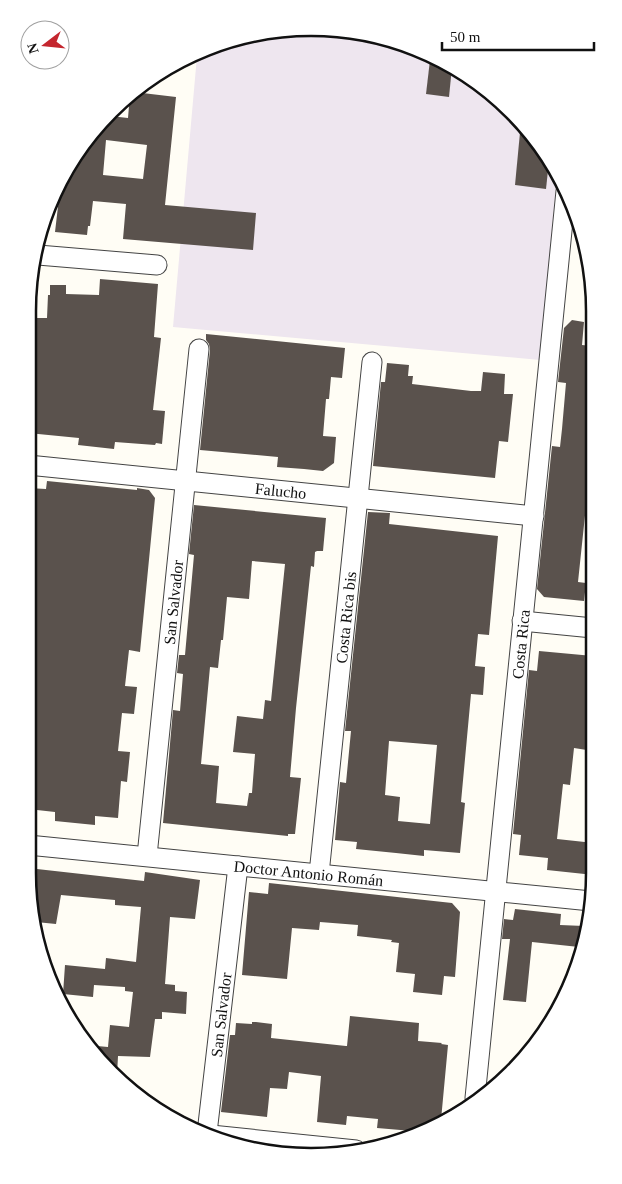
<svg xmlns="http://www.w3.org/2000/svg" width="622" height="1184" font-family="Georgia,serif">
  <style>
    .industrial { fill: #eee6ef }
    .building { fill: #5a524d; fill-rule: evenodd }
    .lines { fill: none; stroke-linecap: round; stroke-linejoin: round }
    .minor-casing { stroke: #444; stroke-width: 21 }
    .minor { stroke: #fff; stroke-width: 19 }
    .labels { text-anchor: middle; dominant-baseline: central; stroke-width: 5; stroke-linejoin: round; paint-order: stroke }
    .street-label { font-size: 16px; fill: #111; stroke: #fff }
    .rim { fill: none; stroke: #111; stroke-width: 2.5 }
  </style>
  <rect width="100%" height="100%" fill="#fffdf5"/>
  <path class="industrial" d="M330,28L437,57L498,98L536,139L557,175L540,360L173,327L197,56L220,42Z"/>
  <g class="building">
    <path d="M430,60L444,62L452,67L449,97L426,94Z"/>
    <path d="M134,92L176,97L165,205L256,213L253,250L123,239L126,204L93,201L90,226H88L87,235L55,232L59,198L54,197L57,185L110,116L128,118L130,94ZM106,140L147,145L143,179L103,175Z"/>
    <path d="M521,122L536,139L549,161L546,189L515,185Z"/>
    <path d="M100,279L158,284L154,337L161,338L153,410L165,411L162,444L156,443L155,445L115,442L114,449L78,445L79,438L28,433V408H31L34,378L29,377L34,318H47L48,295H50V285H66V294L99,295Z"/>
    <path d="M572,320L584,322L582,345L592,346L593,487H588L578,582L586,583L584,601L544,597L537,589L552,446L560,447L562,429L566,383L558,382L564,328Z"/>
    <path d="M206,334L345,348L342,378L331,377L329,399H326L323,436L336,437L334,463L323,471L304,469L277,467L278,457L200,450L210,350L209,344L206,340Z"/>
    <path d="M387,363L409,365L408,376H413L412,384L471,391H481L483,372L505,374L504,394H513L508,442L499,441L495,478L373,466L381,382H385Z"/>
    <path d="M47,481L137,490V488L149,490L155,498L140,652L129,650L125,686L137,687L134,714L122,713L118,751L130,752L127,782L121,781L118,818L95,816V825L55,821V812L28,809V488L46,489Z"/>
    <path d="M194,505L326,518L323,551H317L315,552L314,567L311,566L296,708L290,777L301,778L295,834H288V836L163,823L173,710L180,711L183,674L177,673L179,655H185L194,555L189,554ZM252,561L285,564L271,701L265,700L263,719L237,716L233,752L255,754L252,793H249L247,806L216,803L219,766L201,764L210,667L218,668L221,640H223L227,597L249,599Z"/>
    <path d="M368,512L390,513L389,524L498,536L489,635L478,634L475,666L485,667L483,695L471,694L461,802L465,803L460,853L424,850V856L396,853L356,849L357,842L335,840L340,782L346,783L351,731H345ZM389,741L437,745L430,824L398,821L400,797L385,795Z"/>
    <path d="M539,651L593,656V751L574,748L570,785L563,784L557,839L594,843V875L547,870L548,858L519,855L521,835L513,834L529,670L537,671Z"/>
    <path d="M28,868L144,881L145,872L200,880L195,919L170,917L165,984L175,985V991L187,992L186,1014L162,1012V1019H155L150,1057L118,1056L117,1075L86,1045L108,1047L110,1025L129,1027L133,992L125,991V987L94,985L93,997L63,994L65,965L105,969L106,958L136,962L141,907L115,905V900L61,895L56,924L36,922Z"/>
    <path d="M269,883L452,903L460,912L455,977L444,976L442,995L413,992L415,974L396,972L399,943L391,942L392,940L357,936L358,925L320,922L319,930L292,928L287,979L242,975L249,892L268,894Z"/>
    <path d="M515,909L561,914L560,925L584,926L579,947L532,942L526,1002L503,1000L510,939H502L504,919L513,920Z"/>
    <path d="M350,1016L419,1023L418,1041L442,1043L441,1044L448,1045L441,1120L424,1132L377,1128L378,1119L347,1116L346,1125L317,1122L321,1076L289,1072L287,1089L270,1088L267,1117L221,1112L230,1035H235L236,1023L252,1024V1022H256L272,1024L271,1038L346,1046H347Z"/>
  </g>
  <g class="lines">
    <defs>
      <g id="minor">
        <path d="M38,255L157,265"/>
        <path id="s1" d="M28,465L534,516"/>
        <path d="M522,621L593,628"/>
        <path id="s2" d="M28,845L591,901"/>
        <path id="s3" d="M147,856L199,349"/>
        <path id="s4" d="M319,874L372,362"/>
        <path id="s5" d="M475,1098L566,191"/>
        <path id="s6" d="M207,1133L238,866"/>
        <path d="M211,1135L356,1150"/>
      </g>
    </defs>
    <use href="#minor" class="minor-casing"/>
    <use href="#minor" class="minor"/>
  </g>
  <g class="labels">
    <g class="street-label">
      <text stroke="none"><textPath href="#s1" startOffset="254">Falucho</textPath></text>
      <text stroke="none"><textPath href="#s3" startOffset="255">San Salvador</textPath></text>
      <text stroke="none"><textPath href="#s4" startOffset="258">Costa Rica bis</textPath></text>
      <text stroke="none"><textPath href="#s5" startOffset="456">Costa Rica</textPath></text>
      <text stroke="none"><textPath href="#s2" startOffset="282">Doctor Antonio Román</textPath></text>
      <text stroke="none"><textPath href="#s6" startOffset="119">San Salvador</textPath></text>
    </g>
  </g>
  <path d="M0 0H622V1184H0ZM311 36H311A275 275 0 0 1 586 311V873A275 275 0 0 1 311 1148H311A275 275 0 0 1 36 873V311A275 275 0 0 1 311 36Z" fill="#fff" fill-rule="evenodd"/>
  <path class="rim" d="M311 36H311A275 275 0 0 1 586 311V873A275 275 0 0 1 311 1148H311A275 275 0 0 1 36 873V311A275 275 0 0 1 311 36Z"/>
  <g transform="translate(45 45) rotate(254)"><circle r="24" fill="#ffffff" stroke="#a0a0a0"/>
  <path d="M0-4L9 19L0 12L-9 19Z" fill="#c4262e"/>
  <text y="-8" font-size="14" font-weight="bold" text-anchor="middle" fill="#111111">N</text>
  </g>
  <path d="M442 42v8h152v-8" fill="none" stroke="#111111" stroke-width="2.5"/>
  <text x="450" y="42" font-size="15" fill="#111111" stroke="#ffffff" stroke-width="4" paint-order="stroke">50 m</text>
</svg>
